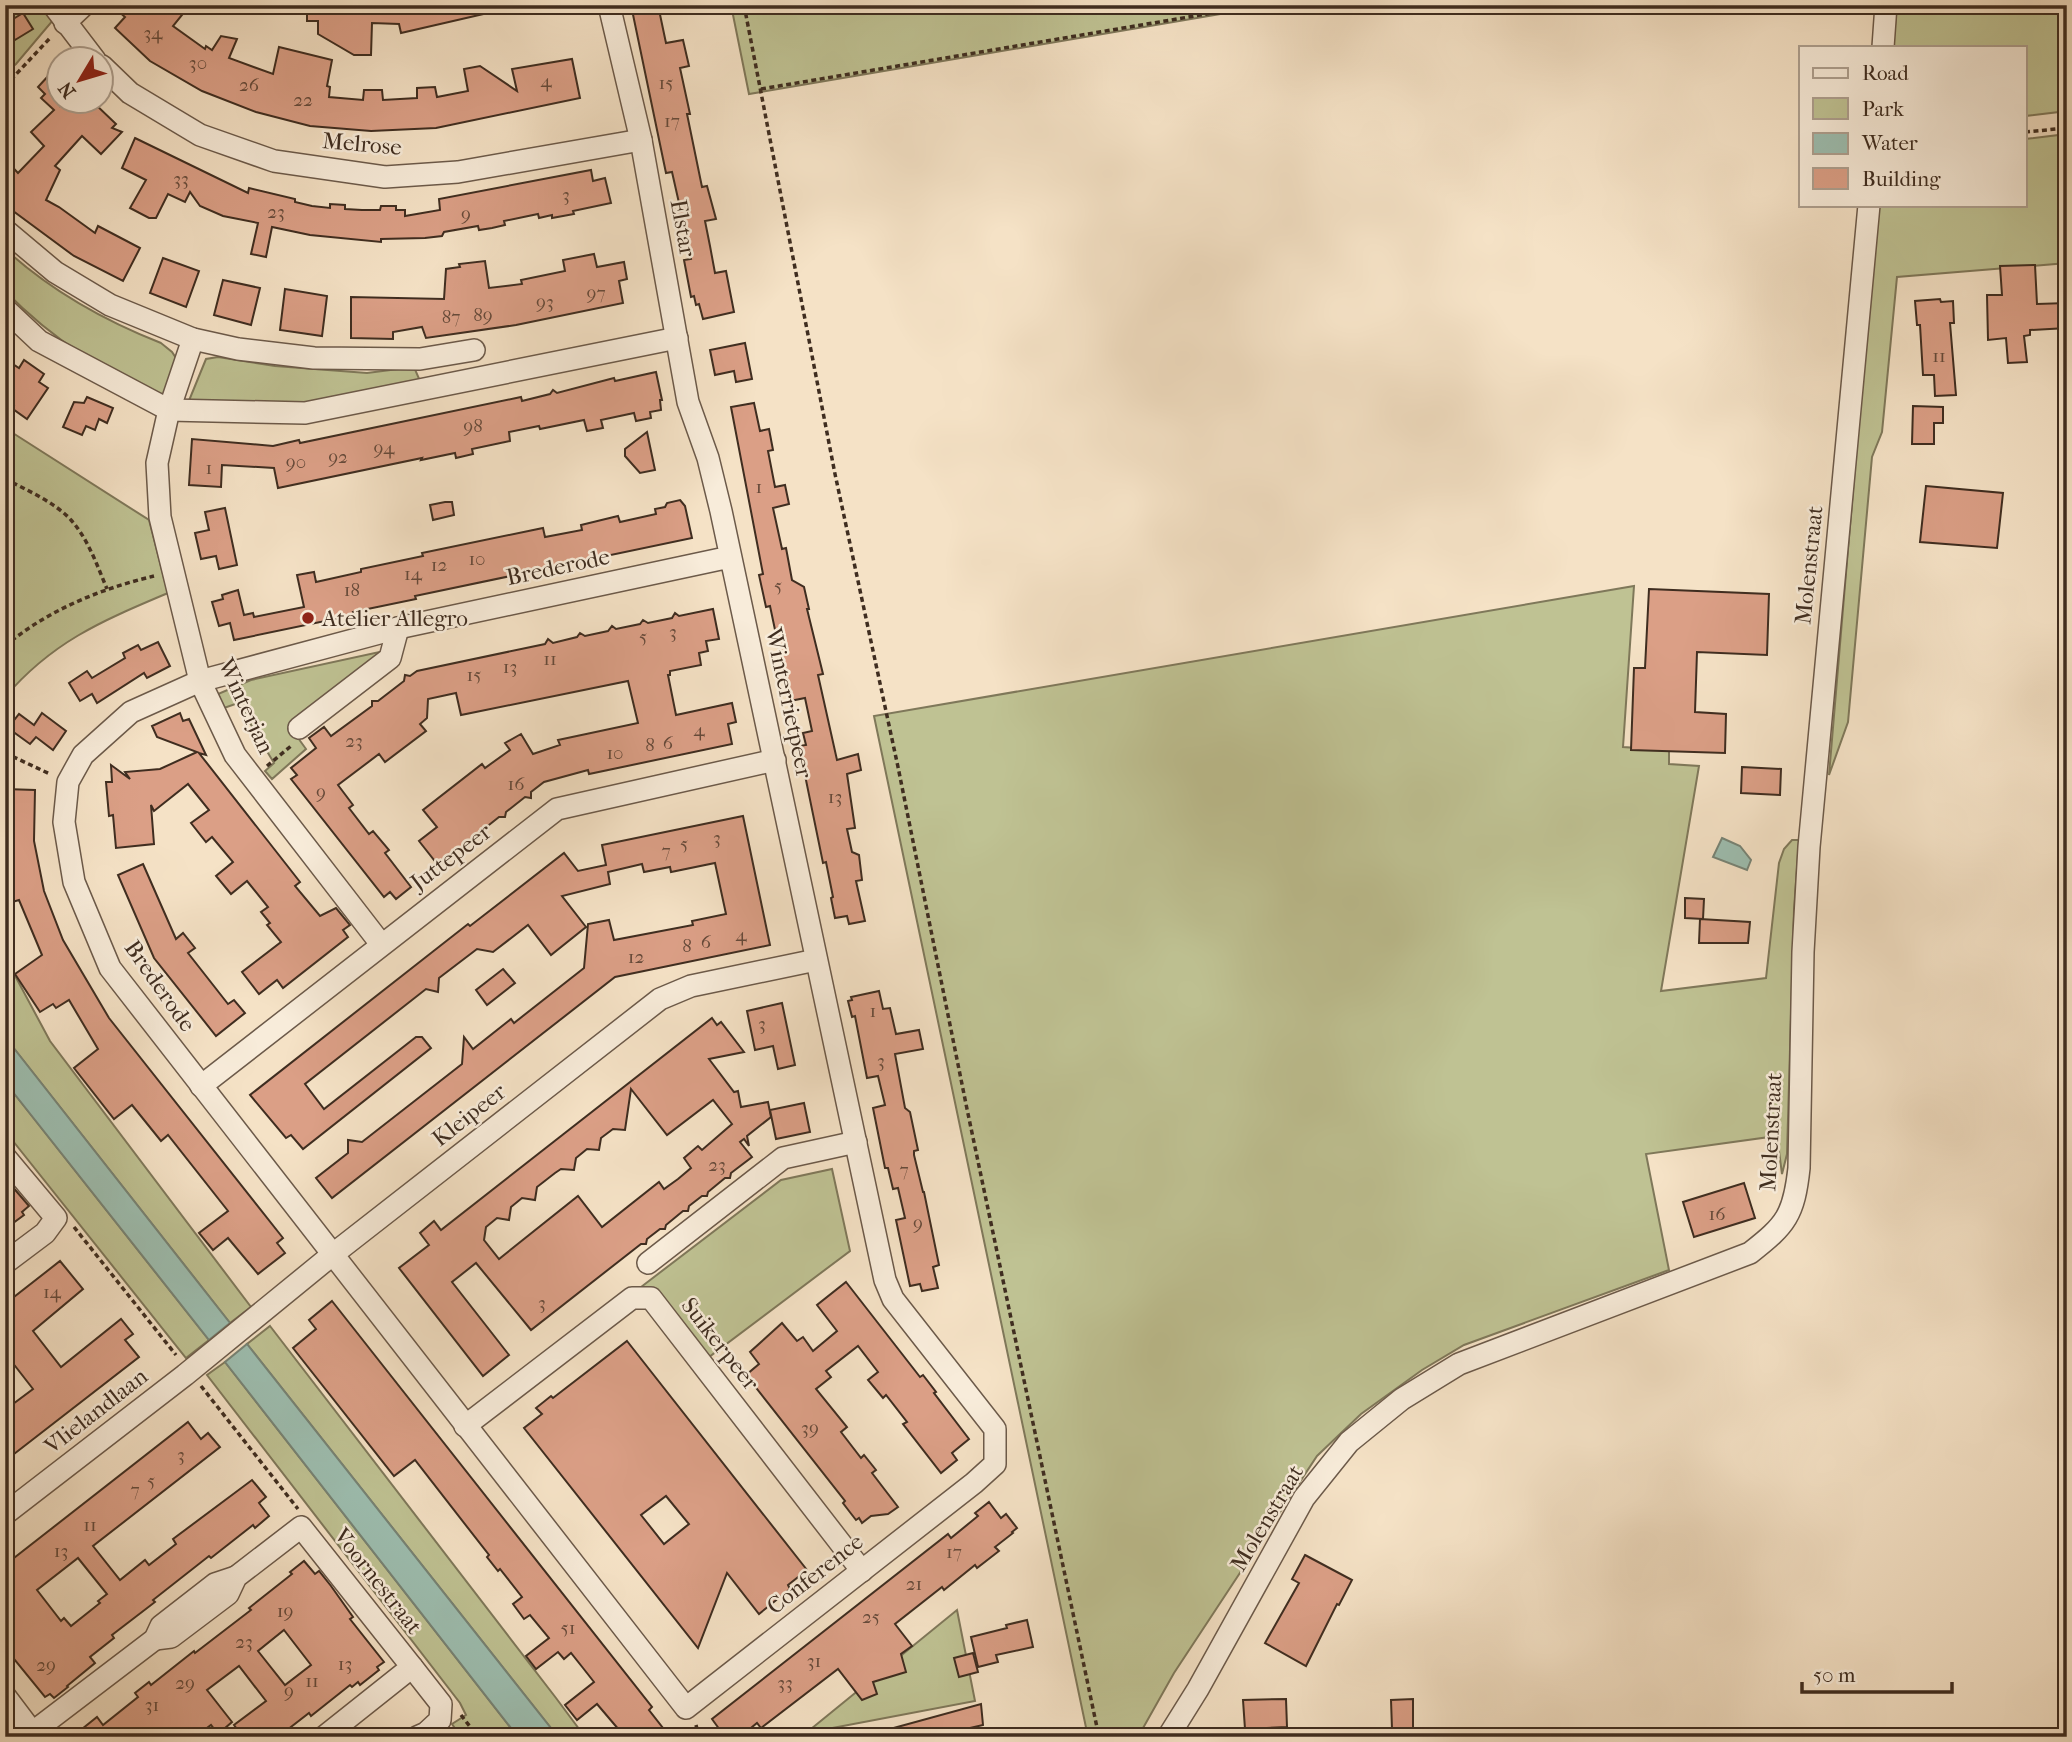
<svg xmlns="http://www.w3.org/2000/svg" width="2072" height="1742" font-family="'IM FELL French Canon',serif">
  <style>
    .green { fill: #bfc293; stroke: #7f785a; stroke-width: 2 }
    .water { fill: #9dbeb0; stroke: #778476; stroke-width: 2 }
    .building { fill: #db9f86; stroke: #3f2d20; stroke-width: 2; fill-rule: evenodd }
    .lines { fill: none; stroke-linecap: round; stroke-linejoin: round }
    .minor-casing { stroke: #6c5a4a; stroke-width: 24 }
    .path { stroke: #3f2d20; stroke-width: 3.5; stroke-dasharray: 5 3.5; stroke-linecap: butt }
    .minor { stroke: #f8ecda; stroke-width: 21 }
    .poi-dot { fill: #8f2418; stroke: #f8ecda; stroke-width: 2.5 }
    .labels { text-anchor: middle; dominant-baseline: central; stroke-width: 5; stroke-linejoin: round; paint-order: stroke }
    .number-label { font-size: 19px; fill: #664a3a }
    .street-label { font-size: 23px; fill: #3f2d20; stroke: #f8ecda }
    .poi-label { font-size: 23px; fill: #3f2d20; stroke: #f8ecda; text-anchor: start }
  </style>
  <rect width="100%" height="100%" fill="#f5e2c6"/>
  <filter id="stains"><feTurbulence type="fractalNoise" baseFrequency=".00286" numOctaves="4"/><feColorMatrix values="0 0 0 0 .2 0 0 0 0 .09 0 0 0 0 .02 0 0 0 .5 -.17"/></filter>
  <radialGradient id="worn" r=".72"><stop offset=".6" stop-color="#630" stop-opacity="0"/><stop offset="1" stop-color="#630" stop-opacity=".3"/></radialGradient>
  <g class="green">
    <path d="M5,5H43L54,19L16,64L5,73Z"/>
    <path d="M731,5H1273L749,94Z"/>
    <path d="M1897,5H2067V111L2025,116V47H1893Z"/>
    <path d="M2067,134V263L1897,277L1882,432L1872,457L1848,722L1829,775L1877,205H2025V139Z"/>
    <path d="M5,249C50,290 105,321 161,343L172,352L178,361L167,396C107,376 50,337 5,291Z"/>
    <path d="M218,357L275,366L367,373L414,367L420,381L311,404L188,403L206,359Z"/>
    <path d="M5,428L149,520L168,593C102,621 53,641 5,697Z"/>
    <path d="M1634,586L1623,747L1669,750V764L1699,766L1661,991L1766,978L1779,863L1784,849L1792,840H1799L1794,910L1787,1154L1782,1174L1777,1136L1646,1154L1669,1270L1464,1345L1422,1370L1361,1414L1317,1456L1174,1673L1138,1737H1088L874,716Z"/>
    <path d="M384,651L293,731L306,749L272,779L265,771L274,763L250,723L241,702L224,708L218,694L251,680Z"/>
    <path d="M5,957L50,1041L251,1307L230,1323L5,1037Z"/>
    <path d="M5,1082L209,1340L186,1358L5,1131Z"/>
    <path d="M832,1169L850,1251L705,1360L651,1290L641,1287L781,1180Z"/>
    <path d="M270,1326L556,1698L585,1737H558L247,1344Z"/>
    <path d="M225,1362L518,1737H461L452,1724L466,1715L460,1703L207,1375Z"/>
    <path d="M957,1610L975,1701L806,1733Z"/>
  </g>
  <g class="water">
    <path d="M1722,838L1740,846L1751,860L1747,870L1713,857Z"/>
    <path d="M5,1037L230,1323L209,1340L5,1082Z"/>
    <path d="M247,1344L558,1737H518L225,1362Z"/>
  </g>
  <g class="building">
    <path d="M111,5H190L173,26L205,49L206,46L212,50L221,36L237,39L229,58L273,74L279,47L332,60L327,86L330,87L329,97L363,100L364,90H382L383,100L417,98V88L435,87L437,97L468,91L464,69L480,66L517,91L512,69L572,59L580,98L436,128L371,131L310,126L256,112L202,91L150,61L115,28L125,17Z"/>
    <path d="M307,5H500L501,10L401,33L399,24L372,23L371,55H354L318,34V21H307Z"/>
    <path d="M631,5H658L666,43L683,40L689,66L680,68L690,114H687L702,187L707,186L716,219L705,221L710,246L715,273L726,271L734,312L703,319L699,304L696,305L694,296L691,297L684,260L691,259L684,225L677,227L672,204L679,203L672,172L666,173Z"/>
    <path d="M23,13L33,29L15,40L5,24Z"/>
    <path d="M50,74L57,80L60,77V105L63,102H93L116,124L112,128L122,132L101,154L82,136L55,166L60,170L46,200L59,207L95,233L98,226L140,248L123,281L74,256L5,205V159L18,173L44,146L31,132L54,110L41,98L45,94L38,87Z"/>
    <path d="M135,138L248,193L249,188L295,199V202L312,206L330,208V204L345,205V209L362,210H380L381,206H396V210H405V216L440,210L439,199L591,170L593,181L605,178L611,203L573,211L574,214L552,218V215L539,218L538,214L504,221L505,225L492,228L479,230L478,226L444,232L442,236L425,238L381,239V242L310,235L272,227L266,257L251,254L258,223L223,216L200,206L190,192L185,202L168,194L156,218H149L130,208L146,180L122,168Z"/>
    <path d="M594,254L597,267L624,262L627,279L619,281L623,303L516,325L426,338L422,327L393,332V339L351,338V297L444,299L446,269L460,267L459,264L485,261L489,288L522,284L521,280L565,271L563,260Z"/>
    <path d="M163,258L199,271L186,307L150,293Z"/>
    <path d="M2035,265L2037,304L2067,303V328L2030,330V335L2024,336L2027,362L2008,363L2006,338L1988,340L1987,295H2002L2000,266Z"/>
    <path d="M223,280L260,288L251,325L214,315Z"/>
    <path d="M285,289L327,296L322,336L280,330Z"/>
    <path d="M1940,299L1941,302L1953,301L1954,323H1950L1956,395L1935,396L1934,375H1923L1920,325H1917L1915,301Z"/>
    <path d="M745,343L752,379L736,382L734,371L715,375L710,350Z"/>
    <path d="M5,359L19,368L24,360L44,374L39,382L48,388L27,419L13,409L14,406L5,400Z"/>
    <path d="M656,372L662,400H660L661,410L650,412L651,418L636,421L634,413L601,420L603,428L587,431L584,420L540,429L539,426L509,432L510,441L472,449L473,454L456,458L455,453L421,460L422,458L278,488L274,468L222,465L221,487L189,485L192,439L273,446L299,440L300,443L521,397L522,401L550,394L553,390L557,393L614,378L615,381Z"/>
    <path d="M87,397L113,408L107,423L99,419L95,430L86,426L82,435L63,427L74,402L84,403Z"/>
    <path d="M754,403L760,431L769,429L773,450L768,451L775,487L785,485L789,504L773,508L782,549L786,548L792,580L804,587L809,609H807L823,674L818,675L837,760L858,754L861,770L847,774L855,828L847,829L852,852L859,855L862,880L856,881L865,921L849,924L847,916L835,918L831,898L833,897L826,862L823,863L799,746L806,745L803,733L812,731L805,698L790,701L770,606L766,607L759,575L763,574L731,407Z"/>
    <path d="M1913,406L1943,407V423H1934V444H1912Z"/>
    <path d="M647,432L655,470L640,473L625,456V449Z"/>
    <path d="M1926,486L2003,493L1997,548L1920,542Z"/>
    <path d="M680,500L685,506L692,538L415,596L416,599L353,612L354,615L234,640L230,623L219,626L212,602L223,599L222,595L238,590L244,615L253,613L254,617L304,607L297,575L314,572L316,582L361,572V569L423,556L422,553L543,528L545,537L582,530L581,525L618,516L620,522L656,514L655,509L665,507L667,503Z"/>
    <path d="M445,502H452L454,515L433,520L430,505Z"/>
    <path d="M225,508L237,565L219,569L216,556L201,559L195,533L209,530L205,512Z"/>
    <path d="M1649,589L1769,594L1767,655L1697,652L1695,712L1726,714L1725,753L1631,750L1634,668H1645Z"/>
    <path d="M713,609L719,639L706,641L708,651L699,653L701,665L670,671V675H668L676,715L732,703L736,722L728,724L732,744L589,774L588,770L544,782L531,792V798L525,797L506,812L505,817H499L455,852L454,857L449,856L438,865L419,841L437,827L423,810L482,764L485,768L510,750L505,743L521,734L533,754L560,745L558,740L638,723L628,681L461,715L456,693L428,699L427,718L420,724L426,731L385,762L379,754L338,785L353,805L349,808L369,834L373,831L389,850L385,853L411,887L396,899L390,892L384,897L291,779L297,775L291,768L316,748L309,738L324,727L331,736L372,706V701H378L404,681L405,675L410,676L417,671L545,644L548,639L553,643L577,637L580,633L585,636L608,631L612,626L616,629L640,624L643,620L648,623L672,618L675,613L679,616Z"/>
    <path d="M158,642L170,666L147,678L144,673L97,703L92,694L80,701L69,683L87,671L92,678L125,658L123,653L138,645L141,650Z"/>
    <path d="M42,713L66,731L53,750L36,737L30,744L8,728L19,714L34,725Z"/>
    <path d="M180,713L183,721L189,719L206,755L199,753L300,882L295,886L320,916L336,908L350,925L343,930L348,937L283,988L277,980L259,994L242,972L281,942L267,925L270,923L261,912L268,907L247,881L231,894L216,876L233,862L212,837L206,842L191,823L209,810L188,784L154,811L151,805L154,844L116,848L113,815L109,816L106,782H112L111,765L130,779L125,772L160,769L197,752L157,737L152,726Z"/>
    <path d="M1742,767L1781,769L1780,795L1741,793Z"/>
    <path d="M5,789L35,790L34,841L44,891L63,940L109,1018L283,1238L277,1243L285,1253L258,1274L228,1238L213,1250L199,1233L228,1211L168,1135L161,1141L132,1105L114,1119L74,1068L98,1049L69,1000L56,1008L53,1004L40,1012L15,974L42,955L19,900L9,903L5,885Z"/>
    <path d="M743,816L770,945L615,977L332,1198L316,1178L348,1153V1140L362,1142L462,1064L464,1037L473,1049L511,1019L514,1023L584,968L588,924L609,920L614,940L693,925L692,921L726,914L715,863L671,872L670,867L644,872L642,864L608,872L610,884L562,896L586,927L551,955L528,925L493,952L477,949L439,978L438,992L426,989L305,1084L324,1109L416,1037H422L431,1048L303,1149L291,1135L286,1138L250,1095L468,924L470,926L564,853L578,871L606,865L602,845Z"/>
    <path d="M143,864L176,939L183,933L195,948L188,953L228,1004L234,1000L245,1013L216,1036L154,958L118,875Z"/>
    <path d="M1685,898L1704,899L1703,919L1685,918Z"/>
    <path d="M1700,919L1750,922L1748,943H1699Z"/>
    <path d="M503,969L515,983L487,1005L476,990Z"/>
    <path d="M879,991L883,1009L890,1008L896,1034L919,1030L923,1049L895,1054L905,1108L910,1112L918,1150L914,1151V1155L923,1192H924L939,1265L933,1267L938,1288L922,1291L920,1284L910,1286L896,1220L905,1218L898,1188L893,1189L888,1168H885L873,1108L885,1105L878,1076L867,1078L855,1016L852,1017L848,1001L852,1000L851,997Z"/>
    <path d="M782,1003L795,1065L778,1069L773,1046L755,1050L747,1011Z"/>
    <path d="M712,1018L717,1025L721,1022L744,1052L709,1059L734,1092L738,1091L741,1107L768,1102L771,1117L747,1136L749,1146L744,1139L740,1142L752,1157L731,1173L730,1178H725L708,1192L707,1196H702L689,1206L688,1211H683L666,1225L665,1229H660L647,1239L646,1244H641L531,1330L476,1263L452,1282L509,1355L483,1376L399,1268L429,1245L420,1233L434,1221L441,1230ZM631,1089L667,1135L713,1100L732,1124L702,1150L698,1146L684,1158L691,1168L678,1179L664,1189L659,1182L602,1227L578,1196L499,1259L484,1240L486,1227L497,1218L509,1220L511,1207L522,1198L535,1200L537,1187L555,1173L561,1169L574,1170L576,1158L587,1149L599,1150L601,1138L613,1129L625,1130Z"/>
    <path d="M804,1103L810,1132L776,1139L770,1110Z"/>
    <path d="M5,1178L29,1206L22,1212L24,1215L5,1229Z"/>
    <path d="M1744,1183L1755,1218L1694,1237L1683,1202Z"/>
    <path d="M60,1261L83,1289L33,1331L61,1367L121,1319L133,1334L125,1340L139,1357L5,1461V1410L33,1389L5,1353V1304Z"/>
    <path d="M846,1282L920,1377L923,1375L936,1392L934,1393L969,1439L952,1453L957,1460L941,1473L903,1424L907,1422L886,1395L883,1398L868,1380L878,1372L858,1346L826,1371L831,1377L816,1389L847,1427L841,1432L861,1458L864,1455L876,1470L872,1473L898,1507L888,1514L871,1516L862,1523L859,1518L856,1520L849,1511L843,1503L845,1501L746,1375L759,1364L750,1352L782,1323L797,1341L803,1337L813,1351L837,1331L817,1305Z"/>
    <path d="M332,1301L652,1707L649,1710L670,1737H625L597,1704L577,1720L565,1705L594,1682L583,1668L571,1653L564,1659L558,1652L536,1669L526,1656L549,1638L530,1615L524,1619L513,1604L522,1597L500,1569L498,1571L487,1557L489,1555L415,1460L394,1476L293,1348L316,1329L309,1320Z"/>
    <path d="M627,1341L807,1570L788,1585L790,1589L759,1614L727,1573L698,1648L524,1428L542,1414L536,1408L551,1396L553,1398ZM666,1496L689,1524L664,1544L641,1515Z"/>
    <path d="M188,1422L201,1439L208,1433L220,1447L93,1546L120,1580L145,1560L149,1565L176,1544L173,1539L252,1480L266,1497L259,1503L269,1516L255,1528L253,1525L211,1558L209,1556L153,1600L155,1602L112,1635L114,1638L90,1657L95,1663L67,1686L68,1687L54,1698L50,1694L45,1697L5,1648V1565ZM78,1558L107,1594L98,1601L100,1603L71,1626L64,1618L61,1621L37,1590Z"/>
    <path d="M989,1502L1001,1518L1006,1514L1017,1528L1012,1532L1013,1533L995,1547L999,1551L977,1568L975,1565L944,1590L942,1587L895,1624L912,1646L901,1654L906,1672L873,1682L877,1694L862,1700L838,1669L761,1728L757,1723L740,1737H725L712,1719L948,1534L951,1538L978,1516L975,1513Z"/>
    <path d="M1305,1555L1352,1580L1339,1605L1337,1604L1306,1666L1265,1643L1299,1583L1292,1579Z"/>
    <path d="M304,1561L315,1574L319,1571L331,1586L353,1617L350,1619L384,1662L377,1667L379,1670L360,1685L358,1682L352,1687L350,1685L311,1716L309,1713L278,1737H243L234,1725L266,1701L239,1666L207,1690L232,1722L218,1734L211,1725L195,1737H72L97,1717L103,1725L138,1697L135,1693L149,1682L151,1685L194,1651L195,1653L251,1610L249,1608L292,1574L290,1572ZM284,1630L311,1665L285,1685L258,1651Z"/>
    <path d="M1027,1620L1033,1647L996,1655L998,1662L978,1667L971,1637L1007,1628L1006,1625Z"/>
    <path d="M973,1653L978,1672L959,1677L954,1658Z"/>
    <path d="M1286,1699L1287,1727L1245,1729L1243,1700Z"/>
    <path d="M1413,1699V1729H1392L1391,1700Z"/>
    <path d="M981,1704L983,1725L970,1728L973,1737H880L879,1732Z"/>
  </g>
  <g class="lines">
    <defs>
      <g id="minor">
        <path d="M53,5L95,60"/>
        <path d="M609,5L641,140L688,402L708,458L721,511L885,1280L893,1299L995,1429V1464L974,1483L686,1708L110,968L74,882L64,822L68,782L83,755L131,712L200,681L398,628L730,557"/>
        <path d="M65,23L84,5"/>
        <path d="M1883,47L1886,5"/>
        <path d="M102,66L130,93L200,135L274,161L385,177L458,172L641,140"/>
        <path d="M5,230L55,272L110,305L193,339L238,349L314,358L420,359L474,350"/>
        <path d="M5,309L39,341L169,410L305,413L677,338"/>
        <path d="M193,339L169,410L157,463L160,517L200,681L235,755L381,944"/>
        <path d="M299,728L390,658L398,628"/>
        <path d="M201,1086L557,809L775,760"/>
        <path d="M5,1157L56,1218L45,1233L5,1263"/>
        <path d="M648,1263L783,1158L856,1142"/>
        <path d="M465,1426L632,1298H651L862,1571"/>
        <path d="M5,1514L185,1375L332,1255L660,999L691,986L816,960"/>
        <path d="M155,1639L171,1637L228,1594L236,1577L301,1527L412,1667L324,1737"/>
        <path d="M412,1667L441,1704L440,1720L426,1733L417,1737"/>
        <path d="M5,1696L36,1737"/>
        <path d="M33,1732L155,1639L161,1626L215,1584L236,1577"/>
        <path d="M1168,1737L1198,1689L1304,1498L1349,1442L1402,1399L1459,1364L1750,1253C1786,1225 1794,1215 1799,1168L1803,952L1809,847L1869,205"/>
      </g>
    </defs>
    <use href="#minor" class="minor-casing"/>
    <g class="path">
      <path d="M744,5L835,474L898,767L967,1109L1099,1737"/>
      <path d="M5,86L51,37"/>
      <path d="M761,89L1260,5"/>
      <path d="M2025,132L2067,128"/>
      <path d="M5,479C25,489 56,503 71,520C88,539 97,565 107,589"/>
      <path d="M5,646C48,610 100,589 154,576"/>
      <path d="M5,753L50,774"/>
      <path d="M267,766L291,746"/>
      <path d="M74,1227L176,1355"/>
      <path d="M201,1386L298,1509"/>
      <path d="M461,1715L478,1737"/>
      <path d="M696,1725L699,1737"/>
    </g>
    <use href="#minor" class="minor"/>
  </g>
  <circle class="poi-dot" cx="308" cy="618" r="7"/>
  <g class="labels">
    <g class="number-label">
      <text x="153" y="33">34</text>
      <text x="198" y="63">30</text>
      <text x="546" y="81">4</text>
      <text x="666" y="83">15</text>
      <text x="249" y="85">26</text>
      <text x="303" y="100">22</text>
      <text x="672" y="121">17</text>
      <text x="181" y="179">33</text>
      <text x="566" y="195">3</text>
      <text x="276" y="212">23</text>
      <text x="466" y="214">9</text>
      <text x="596" y="293">97</text>
      <text x="545" y="302">93</text>
      <text x="483" y="315">89</text>
      <text x="451" y="317">87</text>
      <text x="1939" y="356">11</text>
      <text x="473" y="426">98</text>
      <text x="384" y="448">94</text>
      <text x="338" y="457">92</text>
      <text x="296" y="462">90</text>
      <text x="209" y="468">1</text>
      <text x="759" y="487">1</text>
      <text x="477" y="559">10</text>
      <text x="439" y="565">12</text>
      <text x="413" y="574">14</text>
      <text x="778" y="586">5</text>
      <text x="352" y="590">18</text>
      <text x="673" y="632">3</text>
      <text x="643" y="637">5</text>
      <text x="550" y="659">11</text>
      <text x="510" y="667">13</text>
      <text x="474" y="675">15</text>
      <text x="699" y="730">4</text>
      <text x="354" y="741">23</text>
      <text x="668" y="743">6</text>
      <text x="650" y="745">8</text>
      <text x="615" y="753">10</text>
      <text x="516" y="784">16</text>
      <text x="321" y="792">9</text>
      <text x="835" y="797">13</text>
      <text x="717" y="838">3</text>
      <text x="684" y="844">5</text>
      <text x="666" y="851">7</text>
      <text x="741" y="935">4</text>
      <text x="706" y="942">6</text>
      <text x="687" y="946">8</text>
      <text x="636" y="957">12</text>
      <text x="873" y="1011">1</text>
      <text x="762" y="1024">3</text>
      <text x="881" y="1061">3</text>
      <text x="717" y="1165">23</text>
      <text x="904" y="1170">7</text>
      <text x="1717" y="1214">16</text>
      <text x="918" y="1223">9</text>
      <text x="52" y="1292">14</text>
      <text x="542" y="1303">3</text>
      <text x="810" y="1428">39</text>
      <text x="181" y="1455">3</text>
      <text x="151" y="1481">5</text>
      <text x="135" y="1490">7</text>
      <text x="90" y="1525">11</text>
      <text x="61" y="1551">13</text>
      <text x="954" y="1552">17</text>
      <text x="914" y="1584">21</text>
      <text x="285" y="1611">19</text>
      <text x="871" y="1617">25</text>
      <text x="568" y="1628">51</text>
      <text x="244" y="1642">23</text>
      <text x="814" y="1661">31</text>
      <text x="345" y="1664">13</text>
      <text x="46" y="1665">29</text>
      <text x="312" y="1681">11</text>
      <text x="185" y="1683">29</text>
      <text x="785" y="1683">33</text>
      <text x="289" y="1691">9</text>
      <text x="152" y="1705">31</text>
    </g>
    <g class="street-label">
      <text transform="translate(362 144) rotate(5)">Melrose</text>
      <text transform="translate(683 228) rotate(80)">Elstar</text>
      <text transform="translate(1809 565) rotate(-84)">Molenstraat</text>
      <text transform="translate(558 567) rotate(-12)">Brederode</text>
      <text transform="translate(789 703) rotate(78)">Winterrietpeer</text>
      <text transform="translate(246 706) rotate(65)">Winterjan</text>
      <text transform="translate(451 857) rotate(-37)">Juttepeer</text>
      <text transform="translate(160 986) rotate(55)">Brederode</text>
      <text transform="translate(469 1115) rotate(-38)">Kleipeer</text>
      <text transform="translate(1771 1132) rotate(-87)">Molenstraat</text>
      <text transform="translate(720 1344) rotate(52)">Suikerpeer</text>
      <text transform="translate(96 1411) rotate(-38)">Vlielandlaan</text>
      <text transform="translate(1267 1518) rotate(-59)">Molenstraat</text>
      <text transform="translate(815 1574) rotate(-38)">Conference</text>
      <text transform="translate(378 1581) rotate(52)">Voornestraat</text>
    </g>
    <g class="poi-label">
      <text x="322" y="618">Atelier Allegro</text>
    </g>
  </g>
  <rect width="2072" height="1742" fill="none" stroke="#f5e2c6" stroke-width="28"/>
  <rect x="7" y="7" width="2058" height="1728" fill="none" stroke="#3f2d20" stroke-width="3.5"/>
  <rect x="14" y="14" width="2044" height="1714" fill="none" stroke="#3f2d20" stroke-width="2"/>
  <rect x="1799" y="46" width="228" height="161" fill="#f8ecda" stroke="#aea090" stroke-width="2"/>
  <rect x="1813" y="68" width="35" height="10" fill="#f8ecda" stroke="#aea090" stroke-width="2"/>
  <text x="1862" y="80" font-size="21" fill="#3f2d20">Road</text>
  <rect x="1813" y="98" width="35" height="21" fill="#bfc293" stroke="#aea090" stroke-width="2"/>
  <text x="1862" y="116" font-size="21" fill="#3f2d20">Park</text>
  <rect x="1813" y="133" width="35" height="21" fill="#9dbeb0" stroke="#aea090" stroke-width="2"/>
  <text x="1862" y="150" font-size="21" fill="#3f2d20">Water</text>
  <rect x="1813" y="168" width="35" height="21" fill="#db9f86" stroke="#aea090" stroke-width="2"/>
  <text x="1862" y="186" font-size="21" fill="#3f2d20">Building</text>
  <g transform="translate(80 80) rotate(232)"><circle r="33" fill="#f8ecda" stroke="#aea090" stroke-width="2"/>
  <path d="M0-5L12 26L0 18L-12 26Z" fill="#8f2418"/>
  <text y="-10" font-size="19" font-weight="bold" text-anchor="middle" fill="#3f2d20">N</text>
  </g>
  <path d="M1802 1682v10h150v-10" fill="none" stroke="#3f2d20" stroke-width="3.5"/>
  <text x="1813" y="1682" font-size="21" fill="#3f2d20" stroke="#f8ecda" stroke-width="5" paint-order="stroke">50 m</text>
  <rect width="100%" height="100%" filter="url(#stains)"/>
  <rect width="100%" height="100%" fill="url(#worn)"/>
</svg>
